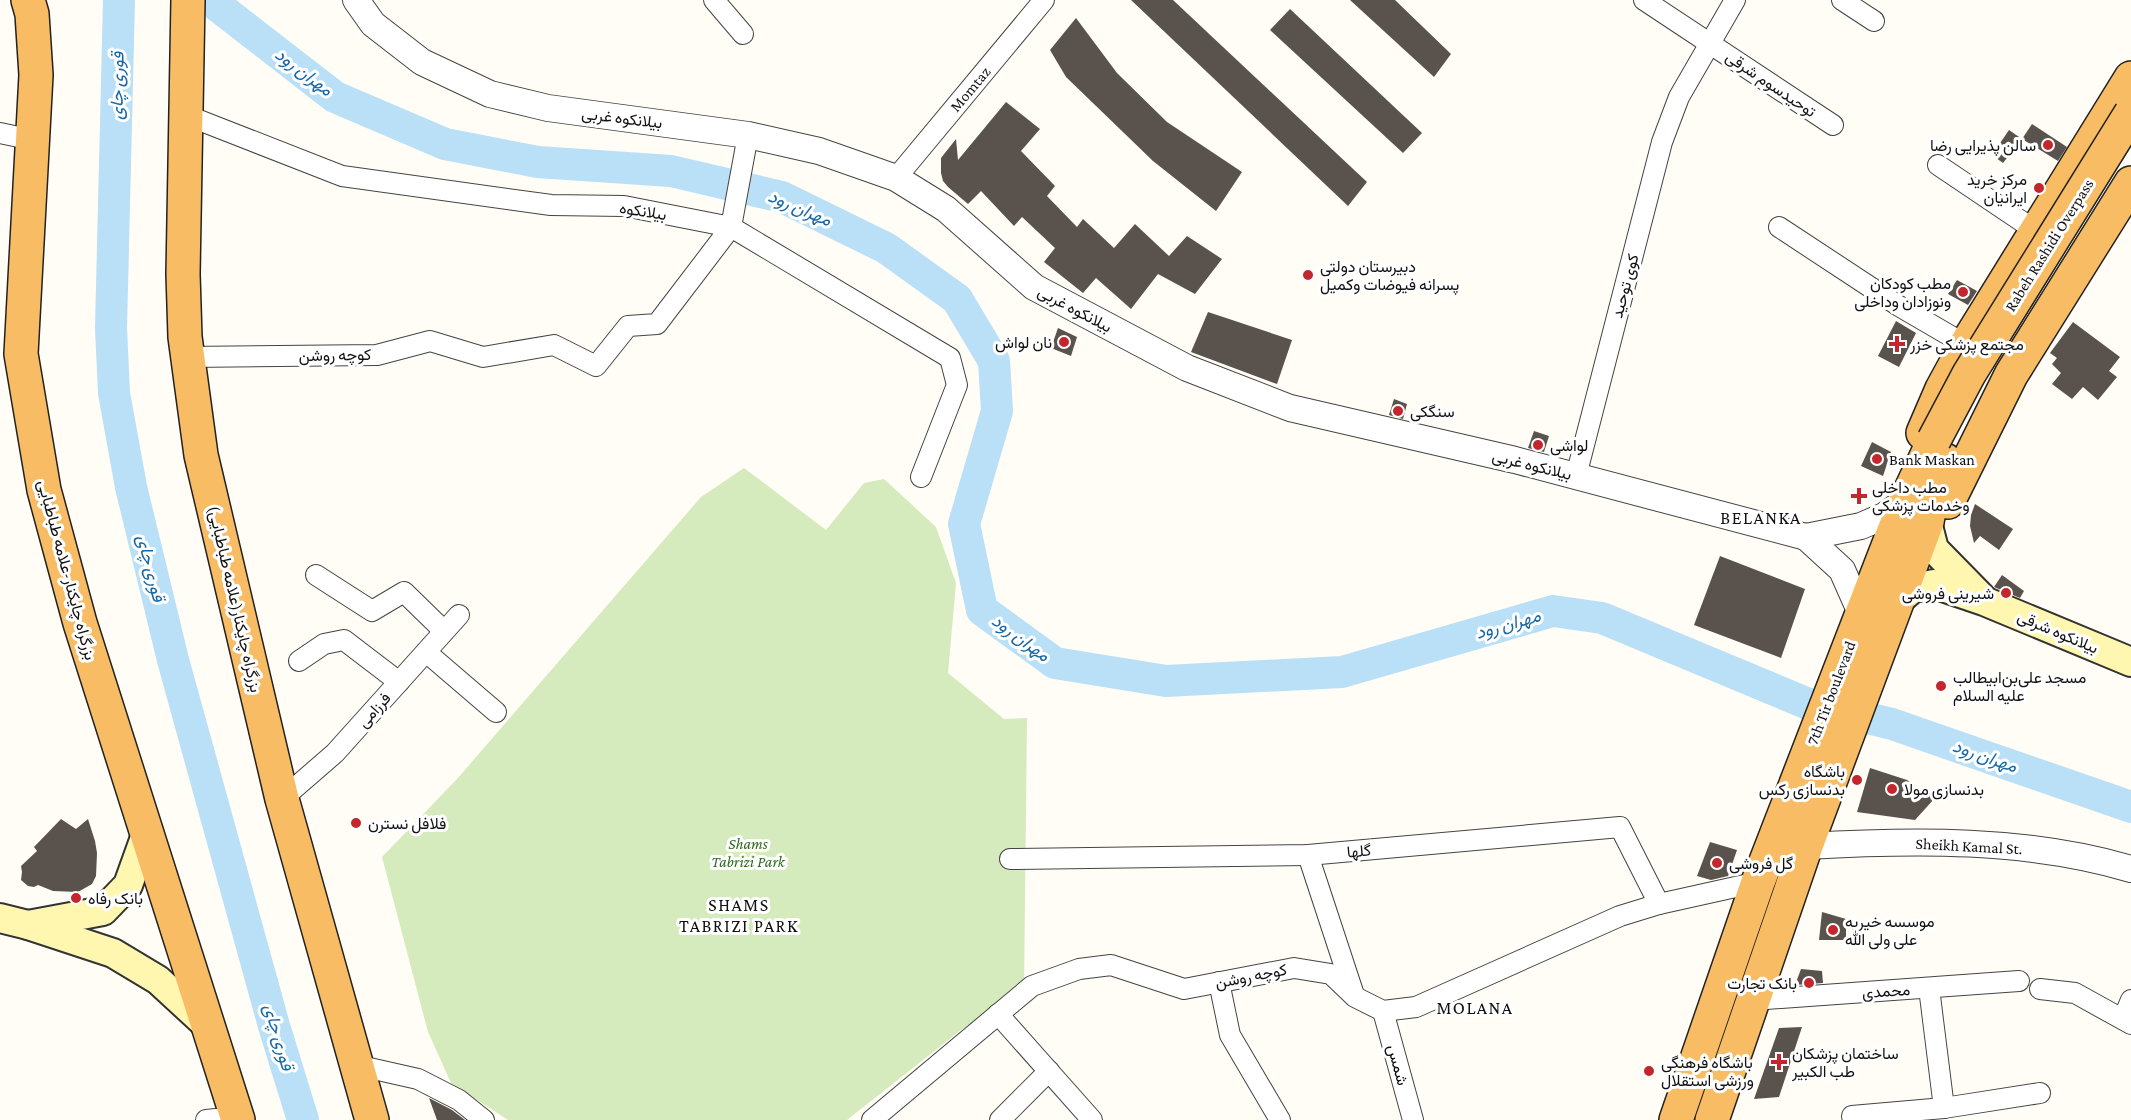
<svg xmlns="http://www.w3.org/2000/svg" width="2131" height="1120" font-family="'Crimson Pro',Vazirmatn,serif">
  <style>
    .green { fill: #d5ebbd }
    .lines { fill: none; stroke-linecap: round; stroke-linejoin: round }
    .river { stroke: #b9e0f7; stroke-width: 32 }
    .building { fill: #5a524d }
    .minor-casing { stroke: #444; stroke-width: 22 }
    .tertiary-casing { stroke: #444; stroke-width: 28 }
    .secondary-casing { stroke: #333; stroke-width: 32 }
    .trunk-casing { stroke: #222; stroke-width: 36 }
    .minor { stroke: #fff; stroke-width: 20 }
    .tertiary { stroke: #fff; stroke-width: 26 }
    .secondary { stroke: #fff6b0; stroke-width: 28 }
    .trunk { stroke: #f7bc64; stroke-width: 33 }
    .trunk-bridge-casing { stroke: #222; stroke-width: 36; stroke-linecap: butt }
    .trunk-bridge { stroke: #f7bc64; stroke-width: 33 }
    .poi-dot { fill: #c4262e; stroke: #fff; stroke-width: 2 }
    .labels { text-anchor: middle; dominant-baseline: central; stroke-width: 6; stroke-linejoin: round; paint-order: stroke }
    .street-label { font-size: 16px; fill: #111; stroke: #fff }
    .poi-label { font-size: 16px; fill: #111; stroke: #fff; text-anchor: start }
    .park-label { font-size: 16px; font-style: italic; fill: #2f6b1f; stroke: #fff }
    .water-label { font-size: 18px; font-style: italic; fill: #1768a6; stroke: #fff }
    .neighbourhood-label { font-size: 18px; letter-spacing: 1.5px; fill: #111; stroke: #fff }
  </style>
  <rect width="100%" height="100%" fill="#fffdf5"/>
  <path class="green" d="M744,468L826,530L864,483L884,479L936,527L956,583L948,673L1004,719L1027,718L1024,988L961,1030L847,1120H508L451,1083L428,1032L382,857L457,779L701,497Z"/>
  <g class="lines">
    <g class="river">
      <path d="M119,0L111,328L114,393L131,487L173,660L274,1026L303,1120"/>
      <path d="M210,0L335,97L445,144L538,162L671,171L782,197L886,248L957,299L994,361L997,411L964,524L982,610L1055,663L1166,681L1342,672L1553,611L1602,618L1806,703L1892,724L2131,807"/>
    </g>
  </g>
  <g class="building">
    <path d="M1131,0H1173L1367,182L1348,206Z"/>
    <path d="M1350,0H1395L1451,54L1434,77Z"/>
    <path d="M1290,9L1422,133L1403,153L1270,30Z"/>
    <path d="M1076,18L1117,73L1167,122L1242,172L1216,211L1153,161L1066,77L1050,50Z"/>
    <path d="M1006,102L1040,129L1021,151L1055,186L1047,196L1077,227L1083,219L1114,248L1135,224L1169,256L1187,236L1222,259L1195,294L1158,274L1131,309L1096,278L1083,293L1044,262L1055,248L1022,217L1014,226L981,191L968,204L948,187L943,181L941,173V158L956,139L958,160Z"/>
    <path d="M2032,124L2067,147L2058,161L2022,139Z"/>
    <path d="M2009,130L2022,139L2003,163L1992,155Z"/>
    <path d="M1957,280L1977,291L1968,305L1948,294Z"/>
    <path d="M1208,312L1292,340L1277,384L1191,352Z"/>
    <path d="M1896,321L1916,333L1899,367L1878,356Z"/>
    <path d="M2073,322L2120,357L2109,371L2117,377L2098,400L2083,387L2072,399L2052,384L2061,373L2052,364L2057,358L2050,353Z"/>
    <path d="M1058,328L1077,337L1071,356L1051,348Z"/>
    <path d="M1394,399L1407,404L1403,419L1389,415Z"/>
    <path d="M1534,431L1549,436L1544,452L1528,448Z"/>
    <path d="M1872,442L1891,452L1883,476L1861,466Z"/>
    <path d="M1975,504L2013,529L1999,550L1980,536L1974,543L1970,526L1971,515Z"/>
    <path d="M1720,556L1805,589L1781,658L1694,625Z"/>
    <path d="M2002,575L2024,591L2020,598L1994,587Z"/>
    <path d="M1870,768L1907,780L1934,799L1915,820L1857,812Z"/>
    <path d="M61,819L76,829L88,819L95,841L97,853L96,876L92,884L78,892L53,891L38,885L34,887L28,886L21,880L22,872L21,866L37,851L34,847Z"/>
    <path d="M1710,842L1737,850L1728,876L1711,880L1697,876Z"/>
    <path d="M1822,912L1846,919V940H1819Z"/>
    <path d="M1801,969L1822,971L1823,983L1795,985Z"/>
    <path d="M1802,1027L1779,1097L1754,1099L1779,1028Z"/>
    <path d="M429,1098L452,1110L465,1120H437Z"/>
  </g>
  <g class="lines">
    <defs>
      <g id="minor">
        <path d="M714,0L743,34"/>
        <path d="M1644,0L1833,125"/>
        <path d="M1842,0L1874,21"/>
        <path d="M186,115L342,176L551,205L624,206L731,227L950,358L957,385L921,477"/>
        <path d="M0,133L33,140"/>
        <path d="M1938,165L2036,231"/>
        <path d="M896,178L1044,0"/>
        <path d="M1779,227L1899,306L1966,345"/>
        <path d="M187,357L377,355L430,341L483,357L554,345L596,366L628,326L657,324L731,227L748,135"/>
        <path d="M1576,476L1662,142L1679,97L1735,0"/>
        <path d="M316,575L372,611L404,592L444,631"/>
        <path d="M426,652L496,712"/>
        <path d="M299,661L324,644L344,640L399,682"/>
        <path d="M282,799L335,753L459,615"/>
        <path d="M1308,855L1354,995"/>
        <path d="M1010,859L1308,855L1620,827L1659,904"/>
        <path d="M1219,982L1230,1035L1280,1120"/>
        <path d="M1929,988L1944,1108"/>
        <path d="M2040,989L2075,993L2131,1024"/>
        <path d="M1753,1000L2019,981"/>
        <path d="M1383,1011L1413,1120"/>
        <path d="M998,1014L1092,1120"/>
        <path d="M2123,1019L2131,1000"/>
        <path d="M356,1065L418,1079L459,1100L484,1120"/>
        <path d="M1852,1116L1944,1108L2040,1093"/>
        <path d="M206,1120L237,1117"/>
        <path d="M872,1120L1032,986L1079,969L1111,965L1184,989L1294,968L1331,974L1355,997L1383,1011L1416,1007L1620,916L1659,904L1758,882"/>
        <path d="M1000,1120L1049,1071"/>
      </g>
      <g id="tertiary">
        <path d="M356,0L373,24L422,62L490,94L548,108L748,135L819,151L896,178L946,209L1034,287L1187,368L1290,408L1515,460L1806,537L1861,526L1884,516L1906,500"/>
        <path d="M1806,537L1842,570L1861,613"/>
        <path d="M1806,846C1913,840 2027,838 2131,869"/>
      </g>
      <g id="secondary">
        <path d="M1927,522L1934,549L1981,597"/>
        <path d="M1898,601L1913,588L1934,584L1984,601L2131,662"/>
        <path d="M147,832L128,885L103,911L28,925L113,953L158,980L209,1027"/>
        <path d="M0,918L28,925"/>
      </g>
      <g id="trunk">
        <path d="M28,0L32,14L36,75L21,354L44,490L80,623L238,1120"/>
        <path d="M188,0L183,274L185,337L201,455L282,799L372,1120"/>
        <path d="M1923,433L1942,389L1966,345L2131,78"/>
        <path d="M1948,502L2011,375L2131,183"/>
        <path d="M1676,1120L1758,882L1906,500L1934,440"/>
        <path d="M1712,1120L1806,846L1927,522L1933,490L1945,460"/>
      </g>
    </defs>
    <use href="#minor" class="minor-casing"/>
    <use href="#tertiary" class="tertiary-casing"/>
    <use href="#secondary" class="secondary-casing"/>
    <use href="#trunk" class="trunk-casing"/>
    <use href="#minor" class="minor"/>
    <use href="#tertiary" class="tertiary"/>
    <use href="#secondary" class="secondary"/>
    <use href="#trunk" class="trunk"/>
    <defs>
      <path id="trunk-bridge" d="M1934,440L1969,374L2131,113"/>
    </defs>
    <use href="#trunk-bridge" class="trunk-bridge-casing"/>
    <use href="#trunk-bridge" class="trunk-bridge"/>
  </g>
  <g class="poi-dot">
    <circle cx="2048" cy="145" r="6"/>
    <circle cx="2039" cy="188" r="6"/>
    <circle cx="1308" cy="275" r="6"/>
    <circle cx="1963" cy="292" r="6"/>
    <circle cx="1064" cy="342" r="6"/>
    <path d="M1894 335h6v6h6v6h-6v6h-6v-6h-6v-6h6z"/>
    <circle cx="1398" cy="411" r="6"/>
    <circle cx="1538" cy="445" r="6"/>
    <circle cx="1877" cy="459" r="6"/>
    <path d="M1856 487h6v6h6v6h-6v6h-6v-6h-6v-6h6z"/>
    <circle cx="2006" cy="593" r="6"/>
    <circle cx="1941" cy="686" r="6"/>
    <circle cx="1857" cy="780" r="6"/>
    <circle cx="1892" cy="789" r="6"/>
    <circle cx="356" cy="823" r="6"/>
    <circle cx="1717" cy="863" r="6"/>
    <circle cx="76" cy="898" r="6"/>
    <circle cx="1833" cy="930" r="6"/>
    <circle cx="1809" cy="983" r="6"/>
    <path d="M1776 1053h6v6h6v6h-6v6h-6v-6h-6v-6h6z"/>
    <circle cx="1649" cy="1071" r="6"/>
  </g>
  <g class="labels">
    <g class="street-label">
      <text transform="translate(1771 84) rotate(34)">توحیدسوم شرقی</text>
      <text transform="translate(970 89) rotate(-50)">Momtaz</text>
      <text transform="translate(622 118) rotate(7)">بیلانکوه غربی</text>
      <text transform="translate(643 211) rotate(9)">بیلانکوه</text>
      <text transform="translate(2049 245) rotate(-58)">Rabeh Rashidi Overpass</text>
      <text transform="translate(1625 286) rotate(-75)">کوی توحید</text>
      <text transform="translate(1075 309) rotate(28)">بیلانکوه غربی</text>
      <text transform="translate(335 355) rotate(-1)">کوچه روشن</text>
      <text transform="translate(1532 465) rotate(14)">بیلانکوه غربی</text>
      <text transform="translate(67 570) rotate(75)">بزرگراه چایکنار-علامه طباطبایی</text>
      <text transform="translate(235 599) rotate(77)">بزرگراه چایکنار(علامه طباطبایی)</text>
      <text transform="translate(2058 632) rotate(23)">بیلانکوه شرقی</text>
      <text transform="translate(1831 693) rotate(-69)">7th Tir boulevard</text>
      <text transform="translate(374 710) rotate(-48)">فرزامی</text>
      <text transform="translate(1969 846) rotate(3)">Sheikh Kamal St.</text>
      <text transform="translate(1359 851) rotate(-5)">گلها</text>
      <text transform="translate(1251 976) rotate(-11)">کوچه روشن</text>
      <text transform="translate(1886 991) rotate(-4)">محمدی</text>
      <text transform="translate(1398 1065) rotate(75)">شمس</text>
    </g>
    <g class="poi-label">
      <text x="2036" y="145" text-anchor="end">سالن پذیرایی رضا</text>
      <text x="2027" y="179" text-anchor="end">مرکز خرید<tspan x="2027" dy="18">ایرانیان</tspan></text>
      <text x="1320" y="266">دبیرستان دولتی<tspan x="1320" dy="18">پسرانه فیوضات وکمیل</tspan></text>
      <text x="1951" y="283" text-anchor="end">مطب کودکان<tspan x="1951" dy="18">ونوزادان وداخلی</tspan></text>
      <text x="1052" y="342" text-anchor="end">نان لواش</text>
      <text x="1910" y="344">مجتمع پزشکی خزر</text>
      <text x="1410" y="411">سنگکی</text>
      <text x="1550" y="445">لواشی</text>
      <text x="1889" y="459">Bank Maskan</text>
      <text x="1872" y="487">مطب داخلی<tspan x="1872" dy="18">وخدمات پزشکی</tspan></text>
      <text x="1994" y="593" text-anchor="end">شیرینی فروشی</text>
      <text x="1953" y="677">مسجد علی‌بن‌ابیطالب<tspan x="1953" dy="18">علیه السلام</tspan></text>
      <text x="1845" y="771" text-anchor="end">باشگاه<tspan x="1845" dy="18">بدنسازی رکس</tspan></text>
      <text x="1904" y="789">بدنسازی مولا</text>
      <text x="368" y="823">فلافل نسترن</text>
      <text x="1729" y="863">گل فروشی</text>
      <text x="88" y="898">بانک رفاه</text>
      <text x="1845" y="921">موسسه خیریه<tspan x="1845" dy="18">علی ولی الله</tspan></text>
      <text x="1797" y="983" text-anchor="end">بانک تجارت</text>
      <text x="1792" y="1053">ساختمان پزشکان<tspan x="1792" dy="18">طب الکبیر</tspan></text>
      <text x="1661" y="1062">باشگاه فرهنگی<tspan x="1661" dy="18">ورزشی استقلال</tspan></text>
    </g>
    <g class="park-label">
      <text x="748" y="843">Shams<tspan x="748" dy="18">Tabrizi Park</tspan></text>
    </g>
    <g class="water-label">
      <text transform="translate(304 72) rotate(37)">مهران رود</text>
      <text transform="translate(117 86) rotate(-89)">قوری چای</text>
      <text transform="translate(800 208) rotate(23)">مهران رود</text>
      <text transform="translate(151 568) rotate(76)">قوری چای</text>
      <text transform="translate(1508 624) rotate(-16)">مهران رود</text>
      <text transform="translate(1021 638) rotate(36)">مهران رود</text>
      <text transform="translate(1985 756) rotate(19)">مهران رود</text>
      <text transform="translate(279 1037) rotate(74)">قوری چای</text>
    </g>
    <g class="neighbourhood-label">
      <text x="1761" y="518">BELANKA</text>
      <text x="739" y="905">SHAMS<tspan x="739" dy="21">TABRIZI PARK</tspan></text>
      <text x="1475" y="1008">MOLANA</text>
    </g>
  </g>
</svg>
